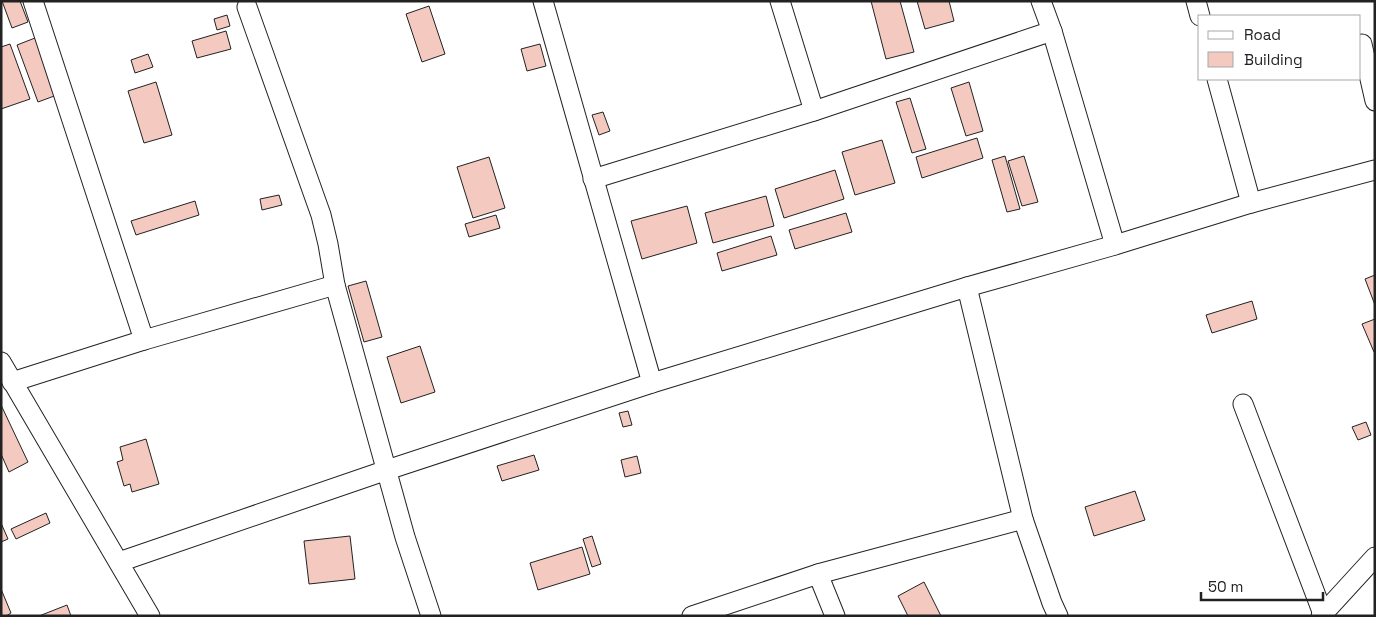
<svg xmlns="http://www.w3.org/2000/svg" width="1376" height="617" font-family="'Space Grotesk',sans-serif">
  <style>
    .building { fill: #f3c9c0; stroke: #222 }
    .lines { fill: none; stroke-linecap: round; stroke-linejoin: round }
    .minor-casing { stroke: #222; stroke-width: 21 }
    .minor { stroke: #fff; stroke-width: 19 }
  </style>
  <rect width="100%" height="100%" fill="#fff"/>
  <g class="building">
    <path d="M2,1H20L28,22L12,28Z"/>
    <path d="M871,1H900L914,52L886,59Z"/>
    <path d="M917,1H949L954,21L925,29Z"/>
    <path d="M429,6L445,54L422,62L406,14Z"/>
    <path d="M227,15L230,26L217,30L214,19Z"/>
    <path d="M226,31L231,49L197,58L192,41Z"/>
    <path d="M35,38L57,95L38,102L17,45Z"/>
    <path d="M10,44L30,99L1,109V47Z"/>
    <path d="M540,44L546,66L527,71L521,49Z"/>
    <path d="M148,54L153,67L135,73L131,60Z"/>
    <path d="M156,82L172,135L144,143L128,91Z"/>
    <path d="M969,82L983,131L966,136L951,88Z"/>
    <path d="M910,98L926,149L912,153L896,102Z"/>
    <path d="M603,112L610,131L599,135L592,115Z"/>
    <path d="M977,138L983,158L922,178L916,157Z"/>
    <path d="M882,140L895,183L855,195L842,152Z"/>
    <path d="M1005,156L1020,209L1007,212L992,160Z"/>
    <path d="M1024,156L1038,202L1022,206L1008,161Z"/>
    <path d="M489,157L505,208L473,218L457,167Z"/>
    <path d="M835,170L844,199L784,218L775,189Z"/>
    <path d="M279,195L282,205L262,210L260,199Z"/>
    <path d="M766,196L774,226L713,243L705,213Z"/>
    <path d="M195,201L199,215L136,235L131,221Z"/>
    <path d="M687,206L697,243L642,259L631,221Z"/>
    <path d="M846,213L852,232L795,249L789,230Z"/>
    <path d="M496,215L500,228L469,237L465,224Z"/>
    <path d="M771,236L777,255L722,271L717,253Z"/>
    <path d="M1375,275V305L1365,279Z"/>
    <path d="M366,281L382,337L364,342L348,286Z"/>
    <path d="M1252,301L1257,319L1212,333L1206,315Z"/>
    <path d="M1375,319V352H1374L1362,324Z"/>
    <path d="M420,346L435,392L401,403L387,357Z"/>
    <path d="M1,405L28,462L9,472L1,454Z"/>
    <path d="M628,411L632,425L623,427L619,413Z"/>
    <path d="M1366,422L1371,435L1358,440L1352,427Z"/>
    <path d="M146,439L159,484L132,492L130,484L124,486L117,462L123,460L120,447Z"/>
    <path d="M534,455L539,470L502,481L497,466Z"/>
    <path d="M637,456L641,473L625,477L621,460Z"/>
    <path d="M1135,491L1145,520L1094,536L1085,507Z"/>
    <path d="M46,513L50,523L16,539L11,529Z"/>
    <path d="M1,523L8,539L1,542Z"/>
    <path d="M350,536L355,579L309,584L304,541Z"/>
    <path d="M592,536L601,564L592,567L583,539Z"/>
    <path d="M582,547L590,574L538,590L530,563Z"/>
    <path d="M924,582L941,616H908L898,596Z"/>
    <path d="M1,589L11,613L6,616H1Z"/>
    <path d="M67,605L71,616H39Z"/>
  </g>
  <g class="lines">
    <defs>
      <g id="minor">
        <path d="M33,1L144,340"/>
        <path d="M543,1L652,383"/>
        <path d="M780,1L814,111"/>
        <path d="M1041,1L1052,31L1115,245"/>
        <path d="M1196,1L1200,16"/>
        <path d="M247,7L321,215L328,244L335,285L405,537L431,616"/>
        <path d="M1362,44L1375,101"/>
        <path d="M1217,79L1251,203"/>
        <path d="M593,179L814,111L1052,31"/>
        <path d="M967,287L1023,519L1052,603L1058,616"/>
        <path d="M1,362L150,616"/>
        <path d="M12,382L144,340L335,285"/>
        <path d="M1243,404L1323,614"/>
        <path d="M119,562L387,470L652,383L967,287L1115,245L1251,203L1375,170"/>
        <path d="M818,574L835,616"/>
        <path d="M692,616L818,574L1023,519"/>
        <path d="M1321,616L1375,557"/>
      </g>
    </defs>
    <use href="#minor" class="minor-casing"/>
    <use href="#minor" class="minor"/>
  </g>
  <rect width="1376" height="617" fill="none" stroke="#222222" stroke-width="5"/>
  <rect x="1198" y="15" width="162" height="65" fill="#ffffff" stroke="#a7a7a7"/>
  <rect x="1208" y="31" width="25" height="8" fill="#ffffff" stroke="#a7a7a7"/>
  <text x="1244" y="40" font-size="15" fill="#222222">Road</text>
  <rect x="1208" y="52" width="25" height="15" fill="#f3c9c0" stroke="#a7a7a7"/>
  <text x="1244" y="65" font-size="15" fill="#222222">Building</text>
  <path d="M1201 592v8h122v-8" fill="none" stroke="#222222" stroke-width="2.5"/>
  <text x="1208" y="592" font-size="15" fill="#222222" stroke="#ffffff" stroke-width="4" paint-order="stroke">50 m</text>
</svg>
